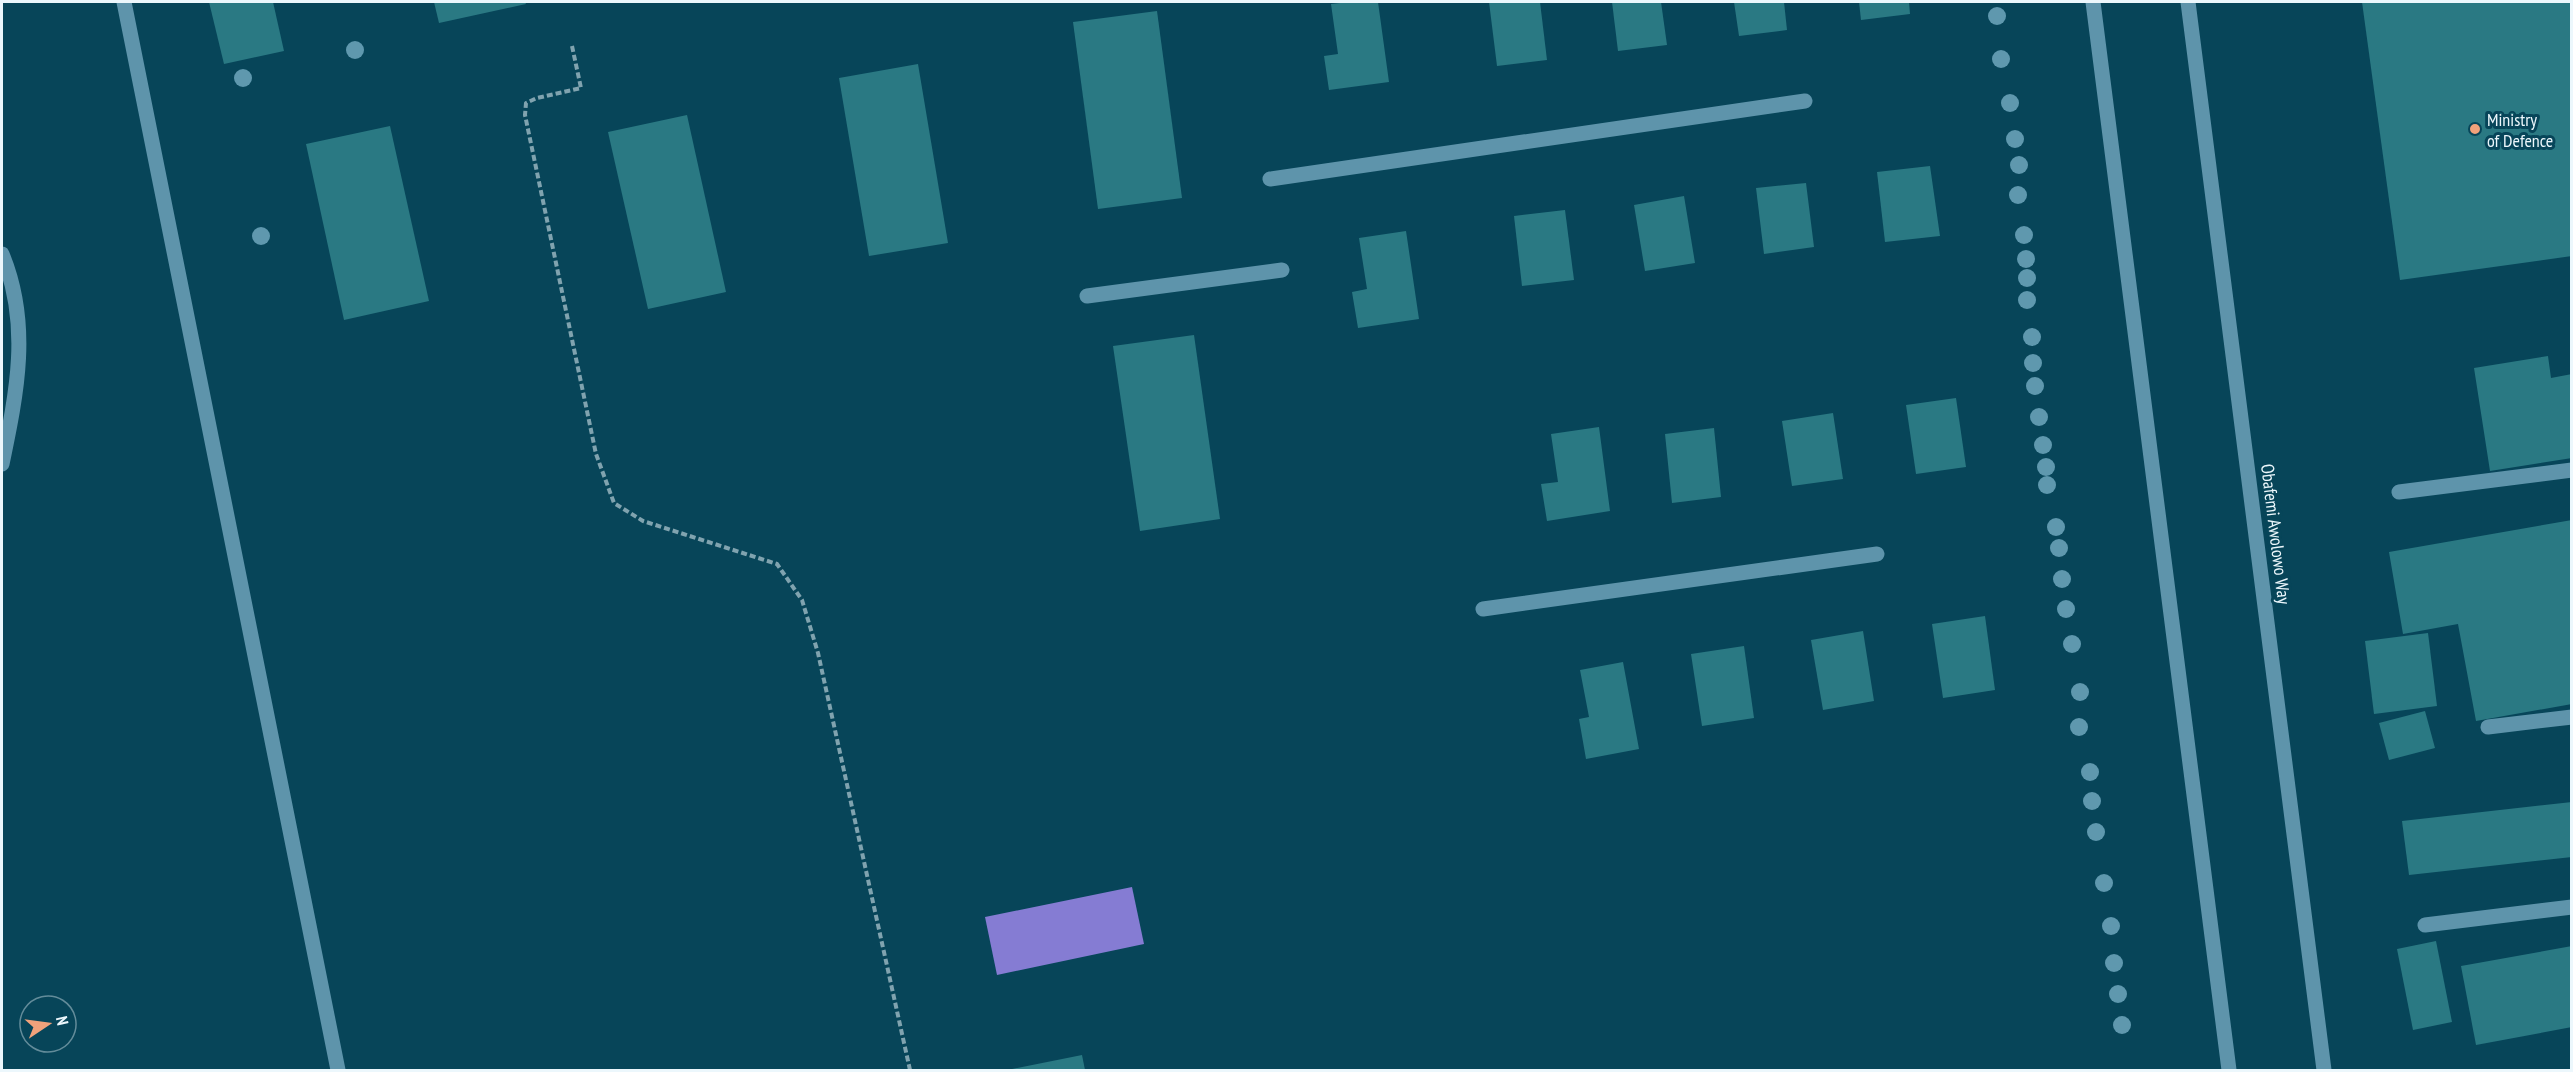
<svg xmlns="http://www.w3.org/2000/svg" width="2573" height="1072" font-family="'PT Sans Narrow',sans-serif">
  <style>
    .water { fill: #857cd3 }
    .building { fill: #2a7983 }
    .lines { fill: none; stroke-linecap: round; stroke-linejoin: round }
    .path { stroke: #80a3af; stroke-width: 4; stroke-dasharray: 6 3; stroke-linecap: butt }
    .service { stroke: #5e94ab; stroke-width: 15 }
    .minor { stroke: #5e94ab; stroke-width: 15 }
    .secondary { stroke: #5e94ab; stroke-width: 15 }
    .tree { fill: #5f98ae }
    .poi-dot { fill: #f1a27b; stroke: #074559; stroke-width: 2 }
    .labels { text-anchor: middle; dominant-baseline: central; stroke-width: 6; stroke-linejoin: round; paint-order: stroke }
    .poi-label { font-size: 18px; fill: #ecf7fc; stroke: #074559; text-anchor: start }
    .street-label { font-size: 18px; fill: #ecf7fc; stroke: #074559 }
  </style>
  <rect width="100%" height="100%" fill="#074559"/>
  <path class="water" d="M1132,887L1144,944L997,975L985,917Z"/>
  <g class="building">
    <path d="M209,2H273L284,51L224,64Z"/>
    <path d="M434,2H525L526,4L439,23Z"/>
    <path d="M1349,2H1378L1389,82L1329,90L1324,56L1338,54L1331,4Z"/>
    <path d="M1489,2H1540L1547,60L1497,66Z"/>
    <path d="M1612,2H1661L1667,45L1618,51Z"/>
    <path d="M1734,2H1784L1787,30L1739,36Z"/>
    <path d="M1859,2H1909L1910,14L1861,20Z"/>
    <path d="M2362,2H2572V256L2400,280Z"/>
    <path d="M1157,11L1182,198L1098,209L1073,22Z"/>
    <path d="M918,64L948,243L869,256L839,78Z"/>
    <path d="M687,115L726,292L648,309L608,132Z"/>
    <path d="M390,126L429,301L344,320L306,144Z"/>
    <path d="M1930,166L1940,236L1885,242L1877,172Z"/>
    <path d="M1806,183L1814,247L1764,254L1756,188Z"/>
    <path d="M1684,196L1695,263L1645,271L1634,205Z"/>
    <path d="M1565,210L1574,280L1522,286L1514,216Z"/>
    <path d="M1406,231L1419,319L1358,328L1352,292L1367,289L1359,238Z"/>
    <path d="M1194,335L1220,519L1140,531L1113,346Z"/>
    <path d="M2548,356L2551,378L2572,374V458L2490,471L2474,368Z"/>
    <path d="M1956,398L1966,467L1916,474L1906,405Z"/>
    <path d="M1833,413L1843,479L1792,486L1782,421Z"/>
    <path d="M1599,427L1610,511L1547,521L1541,484L1558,482L1551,434Z"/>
    <path d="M1714,428L1721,497L1672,503L1665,434Z"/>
    <path d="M2572,520V704L2476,721L2458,624L2403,634L2389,552Z"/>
    <path d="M1985,616L1995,690L1943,698L1932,624Z"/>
    <path d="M1863,631L1874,701L1823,710L1811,640Z"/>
    <path d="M2428,633L2437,706L2374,714L2365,641Z"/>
    <path d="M1744,646L1754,718L1702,726L1691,654Z"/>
    <path d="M1623,662L1639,749L1586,759L1579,719L1589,717L1580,670Z"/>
    <path d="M2425,711L2435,748L2389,760L2379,723Z"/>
    <path d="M2572,802V857L2409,875L2402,821Z"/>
    <path d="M2436,941L2452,1022L2413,1030L2397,949Z"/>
    <path d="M2572,946V1027L2476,1045L2461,966Z"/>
    <path d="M1082,1055L1085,1070H1012V1069Z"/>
  </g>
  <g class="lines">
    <path class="path" d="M572,46L581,88L537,98L526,103L525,115L596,454L614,503L643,521L777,564L802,600L818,653L910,1070"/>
    <g class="service">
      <path d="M1270,179L1805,101"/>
      <path d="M2,254C31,324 17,392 2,464"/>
      <path d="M1087,296L1282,270"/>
      <path d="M2399,492L2572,470"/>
      <path d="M1483,609L1877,554"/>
      <path d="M2425,925L2572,907"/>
    </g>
    <g class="minor">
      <path d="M124,2L338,1070"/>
      <path d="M2488,727L2572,717"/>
    </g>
    <g class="secondary">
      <path d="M2093,2L2229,1070"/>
      <path d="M2188,2L2324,1070"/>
    </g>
  </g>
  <g class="tree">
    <circle cx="1997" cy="16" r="9"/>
    <circle cx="355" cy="50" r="9"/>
    <circle cx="2001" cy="59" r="9"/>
    <circle cx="243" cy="78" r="9"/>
    <circle cx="2010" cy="103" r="9"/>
    <circle cx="2015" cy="139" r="9"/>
    <circle cx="2019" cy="165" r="9"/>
    <circle cx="2018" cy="195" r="9"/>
    <circle cx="2024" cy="235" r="9"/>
    <circle cx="261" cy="236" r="9"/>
    <circle cx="2026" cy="259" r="9"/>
    <circle cx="2027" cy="278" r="9"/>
    <circle cx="2027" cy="300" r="9"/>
    <circle cx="2032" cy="337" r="9"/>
    <circle cx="2033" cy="363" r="9"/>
    <circle cx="2035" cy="386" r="9"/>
    <circle cx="2039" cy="417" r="9"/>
    <circle cx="2043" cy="445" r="9"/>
    <circle cx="2046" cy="467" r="9"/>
    <circle cx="2047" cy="485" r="9"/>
    <circle cx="2056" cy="527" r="9"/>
    <circle cx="2059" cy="548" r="9"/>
    <circle cx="2062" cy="579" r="9"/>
    <circle cx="2066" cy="609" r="9"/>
    <circle cx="2072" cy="644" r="9"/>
    <circle cx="2080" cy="692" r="9"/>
    <circle cx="2079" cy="727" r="9"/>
    <circle cx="2090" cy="772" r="9"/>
    <circle cx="2092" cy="801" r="9"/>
    <circle cx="2096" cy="832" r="9"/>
    <circle cx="2104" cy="883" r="9"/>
    <circle cx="2111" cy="926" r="9"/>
    <circle cx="2114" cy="963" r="9"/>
    <circle cx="2118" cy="994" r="9"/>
    <circle cx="2122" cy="1025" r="9"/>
  </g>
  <circle class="poi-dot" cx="2475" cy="129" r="6"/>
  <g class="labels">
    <g class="poi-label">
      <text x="2487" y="119">Ministry<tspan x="2487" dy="21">of Defence</tspan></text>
    </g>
    <g class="street-label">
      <text transform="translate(2276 534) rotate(83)">Obafemi Awolowo Way</text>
    </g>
  </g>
  <rect width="2573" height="1072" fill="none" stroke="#ecf7fc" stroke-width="6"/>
  <g transform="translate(48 1024) rotate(77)"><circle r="28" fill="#074559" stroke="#638c9a" stroke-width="1.5"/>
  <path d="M0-4.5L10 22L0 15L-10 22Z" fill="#f1a27b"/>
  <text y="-9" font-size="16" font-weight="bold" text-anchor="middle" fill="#ecf7fc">N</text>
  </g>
</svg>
